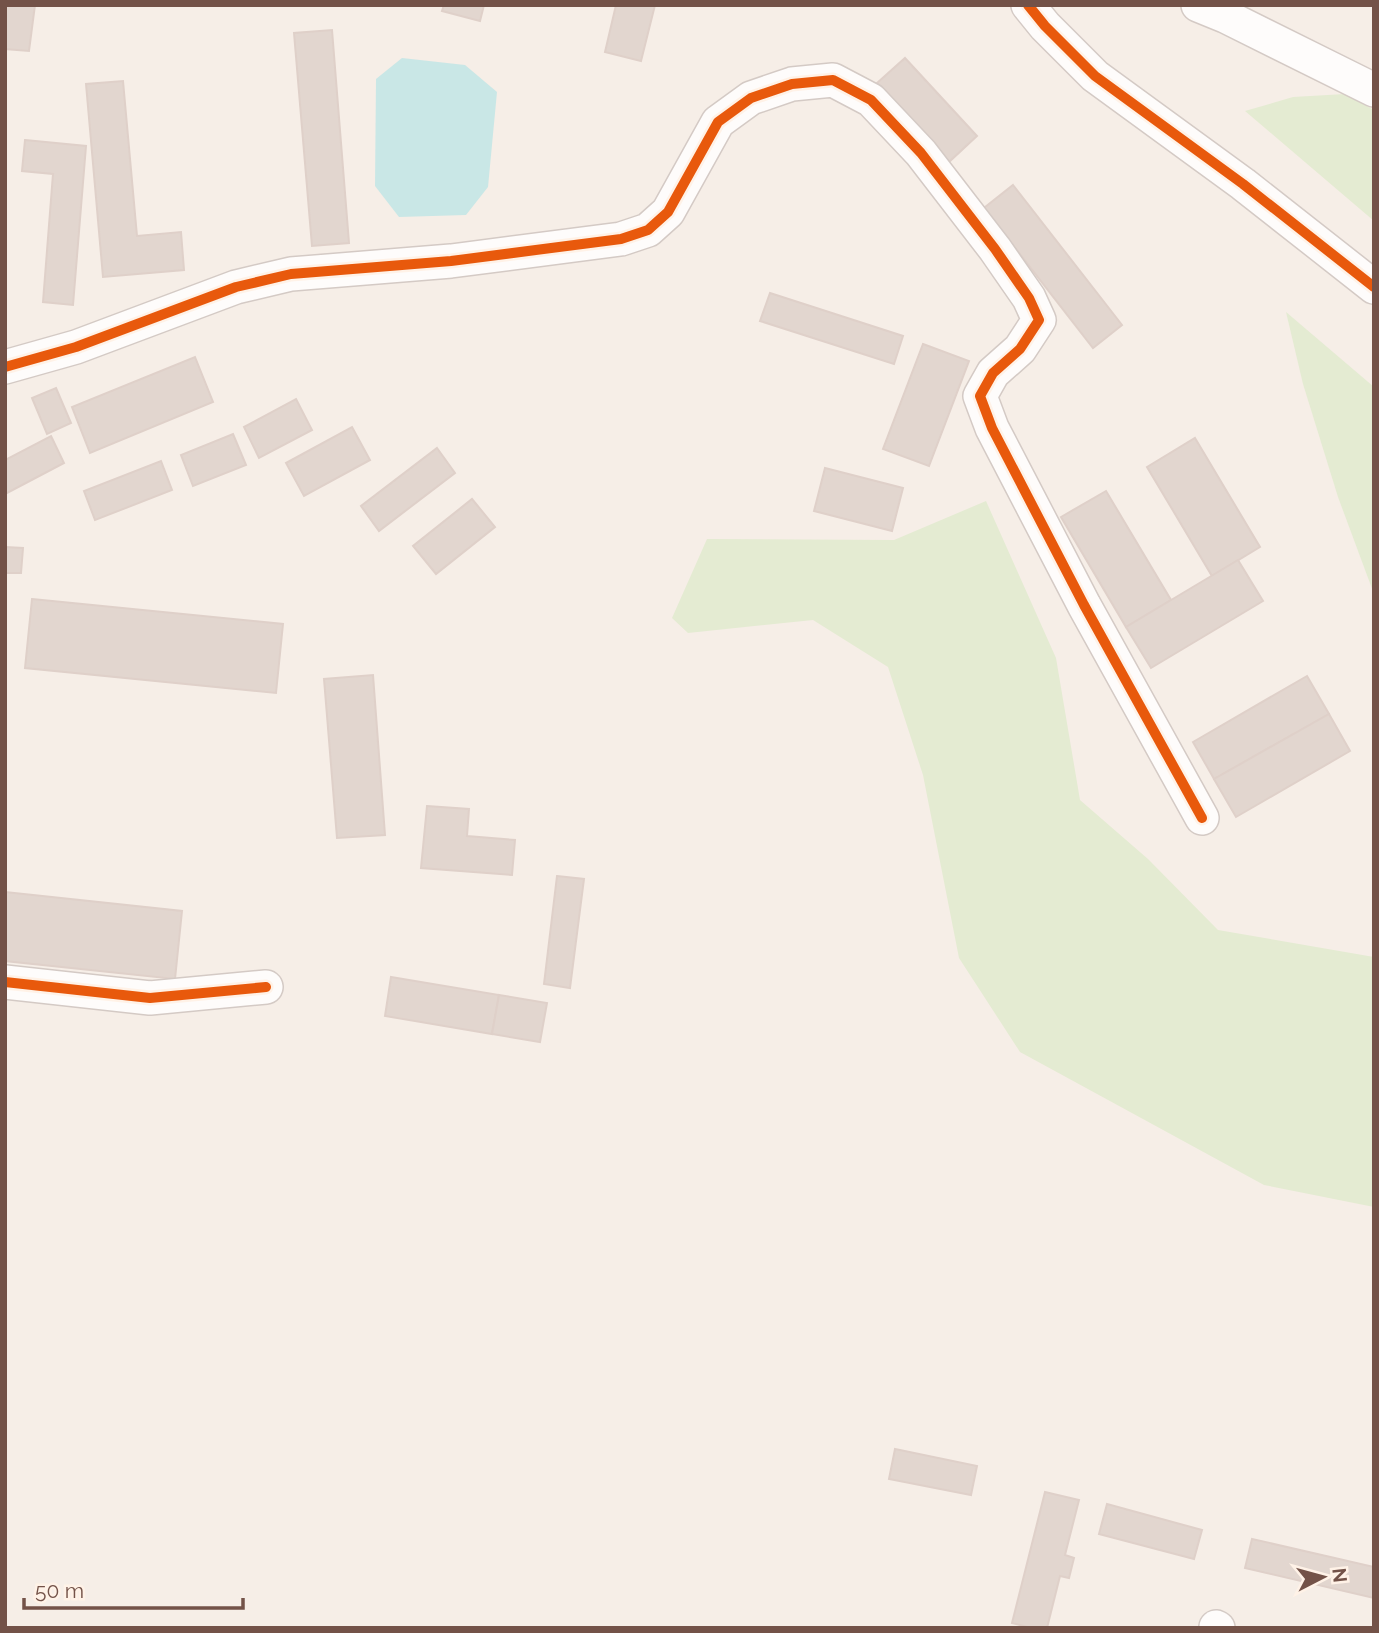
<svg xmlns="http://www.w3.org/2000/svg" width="1379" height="1633" font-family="Raleway,sans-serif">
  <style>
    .green { fill: #e4ebd2 }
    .water { fill: #c9e7e6 }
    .building { fill: #e2d6cf; stroke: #dfd0c9; stroke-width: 2 }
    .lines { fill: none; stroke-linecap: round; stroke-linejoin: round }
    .minor-casing { stroke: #d4cac5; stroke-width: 36 }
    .minor { stroke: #fefcfb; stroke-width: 33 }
    .cycleway-casing { stroke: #fff2e7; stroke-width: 15 }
    .cycleway { stroke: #e8590c; stroke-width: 10 }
  </style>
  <rect width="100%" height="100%" fill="#f6eee7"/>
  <g class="green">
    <path d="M1345,94L1374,110V221L1245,111L1293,97Z"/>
    <path d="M1286,312L1374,387V594L1338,497L1303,384Z"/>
    <path d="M986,501L1056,658L1080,800L1148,859L1218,930L1374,957V1207L1264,1185L1020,1052L959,958L923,775L888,667L813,620L688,633L672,618L707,539L894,540Z"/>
  </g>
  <path class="water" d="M402,58L465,65L497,92L488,187L466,215L399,217L375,186L376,79Z"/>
  <g class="building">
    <path d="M5,5H35L29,51L5,49Z"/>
    <path d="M444,5H484L480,21L442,11Z"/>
    <path d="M616,5H655L641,61L605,52Z"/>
    <path d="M332,30L349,243L312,246L294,33Z"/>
    <path d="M905,58L977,136L949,162L877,83Z"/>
    <path d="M123,81L137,236L181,232L184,270L103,277L86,84Z"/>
    <path d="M25,140L86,146L73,305L43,302L53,174L22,171Z"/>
    <path d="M1013,185L1122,325L1093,348L984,208Z"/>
    <path d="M770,293L903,336L894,364L760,321Z"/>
    <path d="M923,344L969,361L929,466L883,449Z"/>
    <path d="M195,357L213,402L90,453L72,407Z"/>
    <path d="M56,388L71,423L47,434L32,398Z"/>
    <path d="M296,399L312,430L259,458L244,427Z"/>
    <path d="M352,427L370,460L304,496L286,463Z"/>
    <path d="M233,434L246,465L193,486L181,455Z"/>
    <path d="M51,436L64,463L5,494V460Z"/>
    <path d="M1195,438L1260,547L1212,576L1147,467Z"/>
    <path d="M437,448L455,473L379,531L361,506Z"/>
    <path d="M161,461L172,490L95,520L84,491Z"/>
    <path d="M825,468L903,488L892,531L814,511Z"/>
    <path d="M1106,491L1171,600L1126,627L1061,517Z"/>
    <path d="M472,499L495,527L436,574L413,546Z"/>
    <path d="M5,547L23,548L21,573H5Z"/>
    <path d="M1238,560L1263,601L1151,668L1126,627Z"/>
    <path d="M32,599L283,624L276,693L25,668Z"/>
    <path d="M373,675L385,835L337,838L324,679Z"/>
    <path d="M1307,676L1329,714L1214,779L1193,742Z"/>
    <path d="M1329,714L1350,751L1236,817L1214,779Z"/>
    <path d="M427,806L469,809L467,836L515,840L512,875L421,868Z"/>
    <path d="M557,876L584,879L570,988L544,984Z"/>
    <path d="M5,892L182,911L175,979L5,961Z"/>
    <path d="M391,977L499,995L492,1034L385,1016Z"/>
    <path d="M499,995L547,1003L540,1042L492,1034Z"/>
    <path d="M895,1449L977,1466L971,1495L889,1479Z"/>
    <path d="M1045,1492L1079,1500L1065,1555L1074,1558L1069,1578L1060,1576L1047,1628H1031L1012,1623Z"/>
    <path d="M1107,1504L1202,1530L1194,1559L1099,1534Z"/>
    <path d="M1252,1539L1374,1567V1598L1245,1568Z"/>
  </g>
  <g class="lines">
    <defs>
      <g id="minor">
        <path d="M1028,5L1045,26L1095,76L1243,184L1374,287"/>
        <path d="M1198,5L1225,16L1374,90"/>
        <path d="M5,367L76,347L236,287L291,274L451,261L621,239L648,230L668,212L718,122L751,98L792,84L833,80L871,100L921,153L995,249L1029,298L1039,320L1020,349L993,373L980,396L992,428L1084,605L1202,818"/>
        <path d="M5,982L150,998L266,987"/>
        <path d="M1216,1627L1218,1628"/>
      </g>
    </defs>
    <use href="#minor" class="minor-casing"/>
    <use href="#minor" class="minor"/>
    <defs>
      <g id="cycleway">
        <path d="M1028,5L1045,26L1095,76L1243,184L1374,287"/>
        <path d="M5,367L76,347L236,287L291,274L451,261L621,239L648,230L668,212L718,122L751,98L792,84L833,80L871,100L921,153L995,249L1029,298L1039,320L1020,349L993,373L980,396L992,428L1084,605L1202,818"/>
        <path d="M5,982L150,998L266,987"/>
      </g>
    </defs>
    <use href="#cycleway" class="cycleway-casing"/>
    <use href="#cycleway" class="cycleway"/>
  </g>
  <rect width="1379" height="1633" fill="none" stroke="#735248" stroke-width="14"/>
  <g transform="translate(1323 1577) rotate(84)" stroke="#fff2e7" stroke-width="5" paint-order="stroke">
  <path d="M0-5L12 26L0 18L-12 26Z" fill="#735248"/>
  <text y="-10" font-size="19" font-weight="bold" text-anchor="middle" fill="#735248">N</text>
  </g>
  <path d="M24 1598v10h219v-10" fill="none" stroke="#735248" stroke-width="3.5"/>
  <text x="35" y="1598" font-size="21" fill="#735248" stroke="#fff2e7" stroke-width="5" paint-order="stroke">50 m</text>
</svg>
